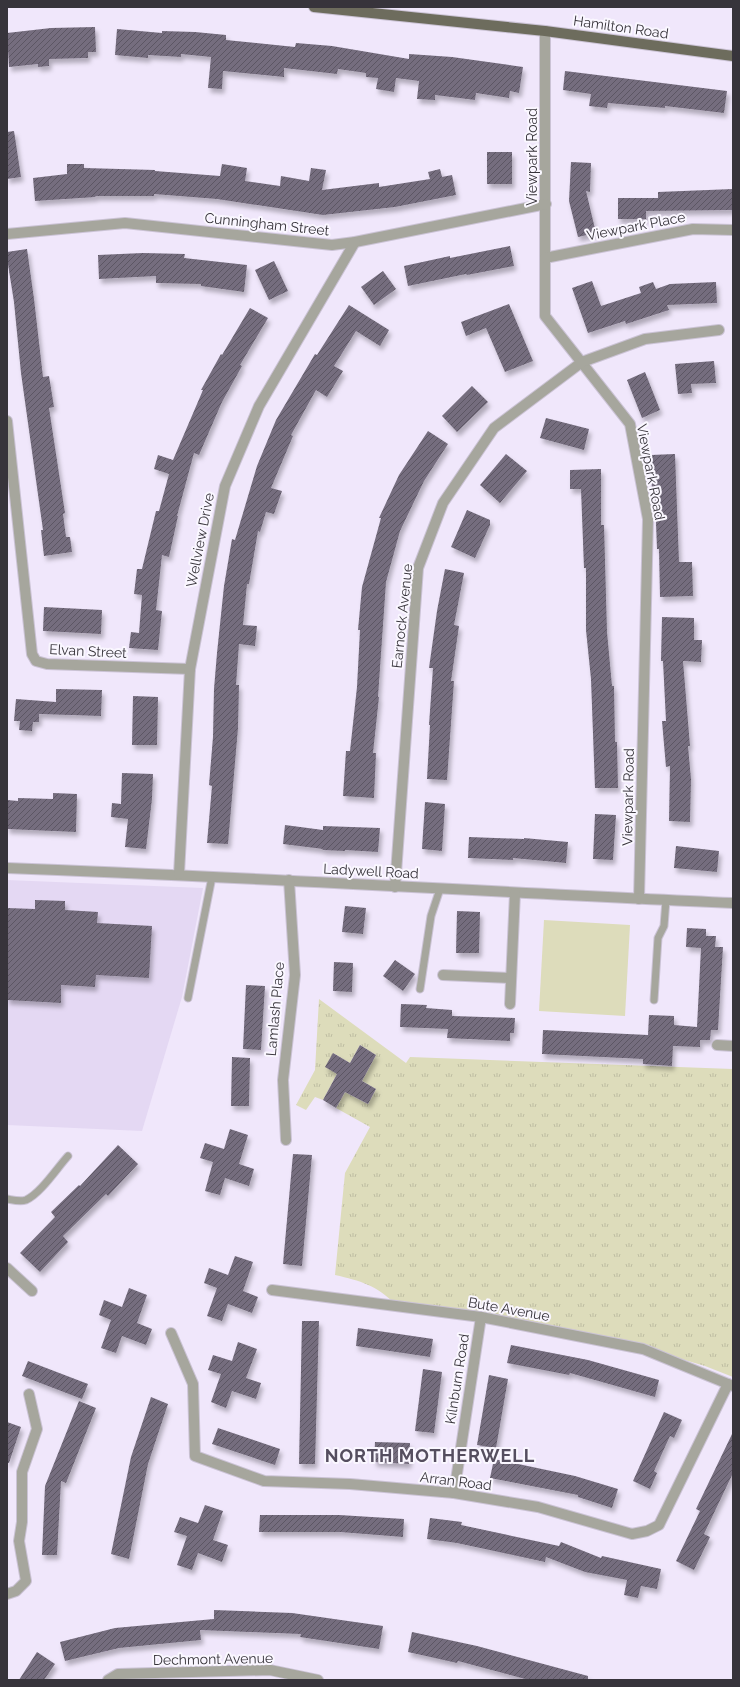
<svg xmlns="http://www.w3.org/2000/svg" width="740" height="1687" font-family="Raleway,sans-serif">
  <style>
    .built { fill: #e4d8f3 }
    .grass { fill: #dddcbb }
    .park { fill: url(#park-tufts) }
    .building { fill: url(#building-hatch); filter: url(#shadow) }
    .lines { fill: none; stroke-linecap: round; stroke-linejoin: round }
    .lane-casing { stroke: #cbc3d5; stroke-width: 9 }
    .street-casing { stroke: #cbc3d5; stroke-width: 12 }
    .primary-casing { stroke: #cbc3d5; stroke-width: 12 }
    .lane { stroke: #a6a69d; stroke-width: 7 }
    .street { stroke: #a6a69d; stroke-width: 10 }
    .primary { stroke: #6d6c5d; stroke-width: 10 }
    .labels { text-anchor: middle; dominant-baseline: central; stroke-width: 4; stroke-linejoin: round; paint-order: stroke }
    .street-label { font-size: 14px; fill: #37343b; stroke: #faf7ff }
    .district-label { font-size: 18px; font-weight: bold; letter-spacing: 1px; fill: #554e5f; stroke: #faf7ff }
  </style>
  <defs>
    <pattern id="park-tufts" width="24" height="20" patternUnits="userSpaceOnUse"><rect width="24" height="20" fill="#dddcbb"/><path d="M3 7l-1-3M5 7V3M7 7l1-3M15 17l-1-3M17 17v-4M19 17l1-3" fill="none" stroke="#bebda2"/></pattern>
    <pattern id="building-hatch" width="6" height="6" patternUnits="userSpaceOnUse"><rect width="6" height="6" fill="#756d7e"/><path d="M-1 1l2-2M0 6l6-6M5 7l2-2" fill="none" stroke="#5c5663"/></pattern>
    <filter id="shadow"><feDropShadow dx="2.5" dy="4.5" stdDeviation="2" flood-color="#0004"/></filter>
  </defs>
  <rect width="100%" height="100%" fill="#f0e7fb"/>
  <path class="built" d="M7,880L203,888L182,997L142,1131L7,1125Z"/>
  <path class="grass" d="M544,920L630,925L625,1016L539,1011Z"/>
  <path class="park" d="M319,999L406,1063L410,1057L733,1069V1377L705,1366L610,1338L395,1304C376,1285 361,1281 335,1275L345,1173L370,1127L336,1108L345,1092L368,1104L376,1089L362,1081L376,1055L360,1045L350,1063L333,1053L337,1074L323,1100L315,1097L306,1110L296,1105L315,1070Z"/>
  <g class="building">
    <path d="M95,27L96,52H88V58L49,59V66L38,67V64L9,67L7,33L51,28Z"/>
    <path d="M117,29L162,33V31L195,32L226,35V40L295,47L296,43L332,46L409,59V54L452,57L523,67L519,93L510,91L509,98L476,93L475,100L435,95V100L417,99L419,81L396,78L394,92L376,89L378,78L366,77V73L338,69L337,74L284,68V77L223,71L222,89L208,88L211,57L181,54V57L148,55V58L115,55Z"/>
    <path d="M565,71L727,91L724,113L665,106V108L608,103L607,108L589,106L591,94L563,90Z"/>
    <path d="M14,131L21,177L7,179V132Z"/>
    <rect x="487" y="152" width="25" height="32"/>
    <path d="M571,162L591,163L590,192L586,191L596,233L578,237L569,201Z"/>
    <path d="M67,164H84V168L155,170V171L220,176L222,164L247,168L245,181L280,186L281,176L309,181L311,168L326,170L322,190L379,183V187L430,179L428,172L440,169L442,177L452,175L456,195L395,207L323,215L217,199L154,194V196H95L96,197L35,201L33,178L67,174Z"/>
    <path d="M733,189V210L646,211V219H618V198H658V192Z"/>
    <path d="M510,246L514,266L467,275L466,274L408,286L404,266L450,256V258Z"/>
    <path d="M27,249L34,299L43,377L49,376L54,407L49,408L65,513L63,514L66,537H70L72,552L44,556L41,530H43L21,373L14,302L7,258V252Z"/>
    <path d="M143,253L185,254L184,258L247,265L244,292L201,286V284L156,283V276L99,279L98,255Z"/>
    <path d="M274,261L288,291L269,300L255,270Z"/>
    <path d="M383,271L396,289L374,305L361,287Z"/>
    <path d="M592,281L601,306L641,293L639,287L653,282L656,289L670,284L716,282L717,303L667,305L669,310L626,324L625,321L588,333L572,288Z"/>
    <path d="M509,304L533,361L505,372L486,328L466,336L461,322Z"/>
    <path d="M349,305L389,330L380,346L356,331L334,366L343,371L327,397L316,390L291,435L293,436L271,488L282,491L274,514L266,512L260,532L258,531L249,584H247L243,625L257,626L255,646L239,644L236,685H239L238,728L228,844L207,843L212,786L209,785L213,737L214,689L217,653L224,586L232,539L235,540L257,466L276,420L315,354L317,355Z"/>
    <path d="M250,308L268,318L240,365L242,366L222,402L199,455L194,453L177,516H178L169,557L162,555L156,610L162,611L158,650L129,648L131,632L139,633L142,595L134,594L137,569H142L156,511H159L169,474L154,469L158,455L173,460L203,390H201L221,354L222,355Z"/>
    <path d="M714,361L716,383L691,384L692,393L678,394L675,364Z"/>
    <path d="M645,372L660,410L642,418L627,380Z"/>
    <path d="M472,386L488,402L457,432L442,416Z"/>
    <path d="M546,418L589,429L584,450L540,438Z"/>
    <path d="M428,431L448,444L424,481L400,531L386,582L378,697H379L373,753H376L374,798L343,796L346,751H350L357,687L360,630H358L362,587L381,518H379L399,475Z"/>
    <path d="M506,454L527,471L500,503L480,485Z"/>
    <path d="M675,454L679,562H692L693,596L660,597L659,549H657L655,496H652L651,455Z"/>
    <path d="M601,469V525H604L607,632L612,686H614L615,742H617L618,788H595L591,679L586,630V568H584L581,489H570V470Z"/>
    <path d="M467,510L490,520V525L475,558L451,547Z"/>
    <path d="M445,569L464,573L454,625L459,626L451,681H454L447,780L427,779L430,725H429L433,668H429L437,611Z"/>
    <path d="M44,607L102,610L101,634L43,631Z"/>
    <path d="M662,617L694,618V640H702L701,662L683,661L690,746H688L691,779L690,822L669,821L670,766L666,767L662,721H666L663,661H661Z"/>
    <path d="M56,689L102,690L101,716L39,714V722H33L32,731L19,730L20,721H14L16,699L56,702Z"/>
    <path d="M133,696L158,697L157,745H132Z"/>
    <path d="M122,773L153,774L152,799L146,849L125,847L128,819L111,817L112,803L121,804Z"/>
    <path d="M53,793L77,794L76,832L7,829V800L18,801V798L53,799Z"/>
    <path d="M425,802L445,804L442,851L422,849Z"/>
    <path d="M595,814L616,815L613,860L593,859Z"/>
    <path d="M285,825L323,830V826L380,828L378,852L345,850V851L322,850L323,849L283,844Z"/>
    <path d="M469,837L524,839V838L568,842L566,863L513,858V860L468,858Z"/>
    <path d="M676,846L719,851L717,872L674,868Z"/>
    <path d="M35,900L65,901V910L98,912L97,923L152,926L149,978L96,975L95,987L61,985V1003L7,1000V908L35,909Z"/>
    <path d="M345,906L366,908L363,934L342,932Z"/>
    <path d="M457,911L480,912L479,953H456Z"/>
    <path d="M687,928L706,929V936H716L715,947H723L718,1030H711L710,1040H700V1047L673,1046L672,1066L643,1064V1059L542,1054L543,1030L648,1035L649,1015L674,1016V1025L697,1027L701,948L686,947Z"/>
    <path d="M395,960L415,974L403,991L383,976Z"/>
    <path d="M334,962L353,963L352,992L333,991Z"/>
    <path d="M246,985L265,986L261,1050L243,1049Z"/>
    <path d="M401,1004L427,1005L426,1008L452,1010V1016L515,1018L514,1033H510V1041L447,1038L448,1029L400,1027Z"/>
    <path d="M360,1045L376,1055L362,1081L376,1089L368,1104L345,1092L336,1108L323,1100L337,1074L325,1067L333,1053L350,1063Z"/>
    <path d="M232,1057L250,1058L249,1106H231Z"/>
    <path d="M230,1129L248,1135L239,1164L254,1169L249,1186L225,1178L220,1195L205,1191L213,1162L200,1158L205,1143L224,1149Z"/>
    <path d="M118,1145L138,1164L108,1196L106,1194L63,1236L68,1242L40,1272L20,1253L55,1217L51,1212L79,1185L80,1186Z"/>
    <path d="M293,1154L312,1155L302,1266L283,1264Z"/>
    <path d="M235,1256L253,1262L243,1291L258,1297L252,1313L228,1304L222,1321L207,1316L217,1288L204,1283L209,1268L228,1275Z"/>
    <path d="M129,1288L147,1295L137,1323L152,1329L146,1345L122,1336L116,1353L101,1348L111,1320L99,1315L104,1300L122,1307Z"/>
    <path d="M302,1321H319L315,1464H299Z"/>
    <path d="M358,1328L433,1339L430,1357L356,1346Z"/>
    <path d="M238,1342L257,1349L246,1378L261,1383L256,1399L232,1391L226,1408L211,1402L221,1374L208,1370L213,1355L232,1361Z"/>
    <path d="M511,1345L588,1360L659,1380L655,1397L570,1373L569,1375L507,1363Z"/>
    <path d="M28,1361L88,1384L82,1399L22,1376Z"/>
    <path d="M423,1369L442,1372L434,1433L415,1431Z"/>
    <path d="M489,1375L508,1379L496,1448L477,1445Z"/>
    <path d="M151,1397L168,1404L148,1464L129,1559L111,1554L131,1457Z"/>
    <path d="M79,1401L96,1408L66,1483L61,1481L57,1555H42L45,1486Z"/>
    <path d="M664,1412L682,1420L674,1438L670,1436L654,1471L657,1473L650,1489L633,1481Z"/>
    <path d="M7,1422L21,1427L9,1463H7Z"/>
    <path d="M218,1428L280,1449L275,1465L212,1444Z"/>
    <path d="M733,1432V1473L704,1534L710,1537L694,1570L676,1561L700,1511L696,1509Z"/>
    <path d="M375,1442L410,1443L409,1464L374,1462Z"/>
    <path d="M494,1459L575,1476L618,1489L612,1508L578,1497V1495L490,1478Z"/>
    <path d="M205,1505L223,1511L213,1540L228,1545L222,1562L198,1553L192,1570L177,1565L187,1536L174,1532L180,1517L198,1523Z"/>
    <path d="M260,1515H339L404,1519L403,1537L340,1532H259Z"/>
    <path d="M430,1518L462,1522L461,1525L559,1546L561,1542L601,1558L602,1556L661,1569L657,1589L641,1586L638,1598L624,1595L627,1580L585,1572L546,1557L545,1562L457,1543L427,1539Z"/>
    <path d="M214,1610L292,1613L383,1626L379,1649L300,1637L301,1634L200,1630L201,1640L119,1648L65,1661L60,1642L115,1628L214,1619Z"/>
    <path d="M412,1632L477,1646L588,1676V1680H529L458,1661L457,1663L408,1652Z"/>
    <path d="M37,1652L55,1664L44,1680H19Z"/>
  </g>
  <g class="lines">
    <defs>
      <g id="lane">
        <path d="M420,989L431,916L440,889"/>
        <path d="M188,998L212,877"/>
        <path d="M654,1000L658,938L664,926L666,900"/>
        <path d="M7,1199C13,1200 20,1202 26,1200C41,1193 57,1168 68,1156"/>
      </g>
      <g id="street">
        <path d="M545,31V316L630,424L648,519L639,899"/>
        <path d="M7,234L125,223L332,245L355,242L546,204"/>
        <path d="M545,258L693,229L733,230"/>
        <path d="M7,421L32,654L36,661L47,664L190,669"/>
        <path d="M7,868C249,877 491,892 733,903"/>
        <path d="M179,874L190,669L225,486L259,406L355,242"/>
        <path d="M395,887L418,568L443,503L494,428L582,362L645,339L719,330"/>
        <path d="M443,975L511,978"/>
        <path d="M510,1004L515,893"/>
        <path d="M717,1045L733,1046"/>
        <path d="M286,1140L283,1080L295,975L289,880"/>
        <path d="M7,1268L32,1291"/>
        <path d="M272,1290L481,1317L643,1349L733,1386"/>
        <path d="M171,1333L193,1384L195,1456L264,1481L350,1484L454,1493L538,1507L632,1534L647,1531L659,1525L728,1384"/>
        <path d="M454,1493L481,1317"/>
        <path d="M7,1594L16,1591L26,1581L19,1541L22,1522V1472L37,1429L29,1394"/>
        <path d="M108,1680L118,1674L270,1670L318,1680"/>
      </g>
      <path id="primary" d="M314,7L545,31L733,56"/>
    </defs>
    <use href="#lane" class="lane-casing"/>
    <use href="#street" class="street-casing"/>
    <use href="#primary" class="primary-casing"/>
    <use href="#lane" class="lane"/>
    <use href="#street" class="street"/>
    <use href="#primary" class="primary"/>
  </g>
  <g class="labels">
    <g class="street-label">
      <text transform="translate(621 27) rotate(8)">Hamilton Road</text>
      <text transform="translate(532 157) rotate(-90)">Viewpark Road</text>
      <text transform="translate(267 224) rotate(6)">Cunningham Street</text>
      <text transform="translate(636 226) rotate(-11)">Viewpark Place</text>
      <text transform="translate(651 472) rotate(79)">Viewpark Road</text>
      <text transform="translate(200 540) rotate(-79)">Wellview Drive</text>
      <text transform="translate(402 616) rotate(-84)">Earnock Avenue</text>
      <text transform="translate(88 651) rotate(3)">Elvan Street</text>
      <text transform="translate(628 797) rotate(-89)">Viewpark Road</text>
      <text transform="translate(371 871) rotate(3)">Ladywell Road</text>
      <text transform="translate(275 1009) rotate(-85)">Lamlash Place</text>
      <text transform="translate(509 1309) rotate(10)">Bute Avenue</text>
      <text transform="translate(457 1379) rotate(-81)">Kilnburn Road</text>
      <text transform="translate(456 1481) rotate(7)">Arran Road</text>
      <text transform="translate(213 1659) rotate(-1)">Dechmont Avenue</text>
    </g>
    <g class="district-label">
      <text x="430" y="1455">NORTH MOTHERWELL</text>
    </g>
  </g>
  <rect width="740" height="1687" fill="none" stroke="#37343b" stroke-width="16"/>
</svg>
